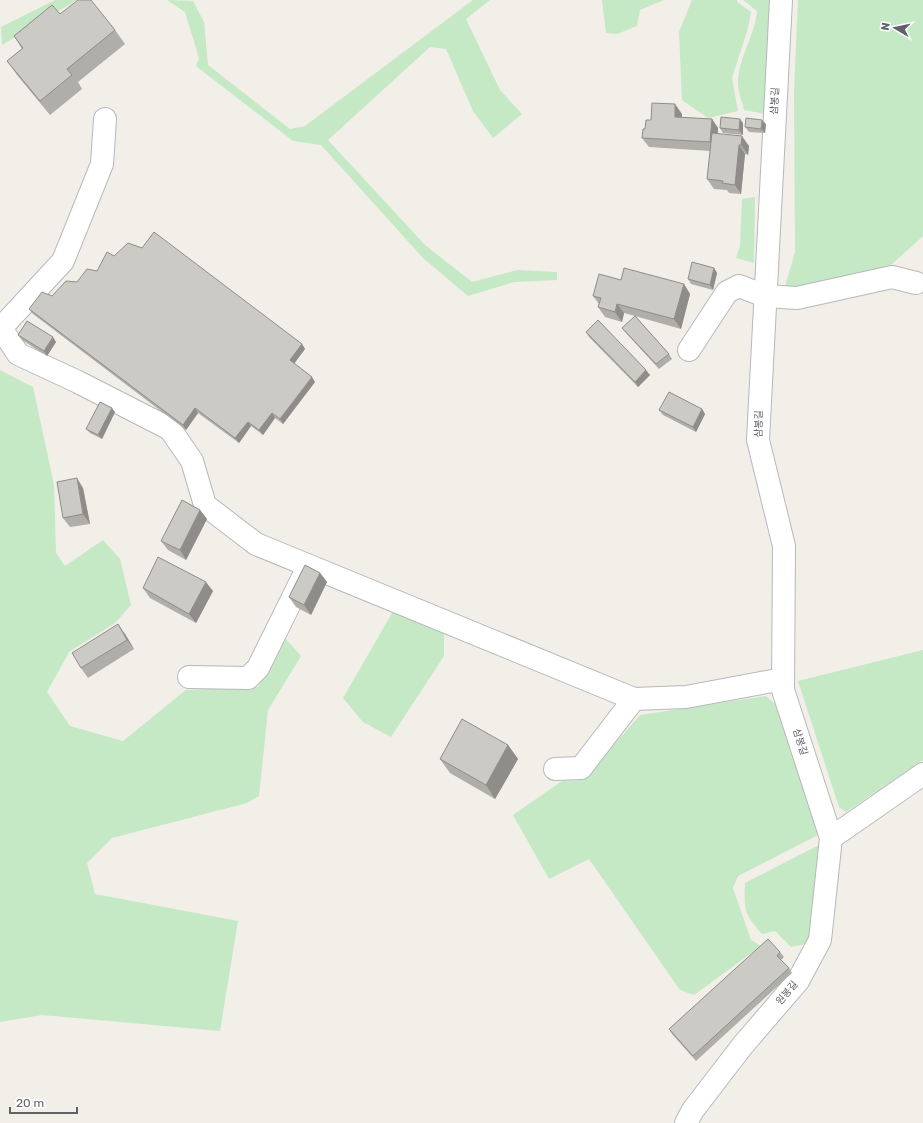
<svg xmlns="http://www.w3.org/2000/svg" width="923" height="1123" font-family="Rubik,'Noto Sans KR',sans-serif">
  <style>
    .green { fill: #c5e8c5 }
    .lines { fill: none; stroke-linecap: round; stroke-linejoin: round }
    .minor-casing { stroke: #b5b8bc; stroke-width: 24 }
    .minor { stroke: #fff; stroke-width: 22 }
    .wall { fill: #afaea9 }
    .shaded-wall { fill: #8f8d8a }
    .building { fill: #cccac5; stroke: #8f8d8a }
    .labels { text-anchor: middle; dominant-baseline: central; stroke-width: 3; stroke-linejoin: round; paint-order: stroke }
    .street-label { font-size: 10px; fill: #5f6368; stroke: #fff }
  </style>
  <rect width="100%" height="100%" fill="#f1efe8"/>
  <g class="green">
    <path d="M55,0H77L2,45L1,27Z"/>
    <path d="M167,0L193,1L204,22L208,65L290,129L305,126L473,0H490L466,19L500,90L522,114L493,138L473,111L446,49L430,47L328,140L425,245L472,282L518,270L557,272V280L514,282L468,296L423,258L321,145L293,141L196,66L199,58L185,12Z"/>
    <path d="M602,0H664L640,10L637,26L617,34L606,33Z"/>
    <path d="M692,0H737V2L751,12L748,28L732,78L738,111L708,118L682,100L679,32Z"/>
    <path d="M743,0H771L765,114L744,110C742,101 737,89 738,80C740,55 755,35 757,11Z"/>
    <path d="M798,0H923V236L891,265L808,291L783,293L795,252L794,92Z"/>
    <path d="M755,197L754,263L736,258L740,246L742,199Z"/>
    <path d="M0,370L33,387L54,485L56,553L65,566L103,540L120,559L131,605L115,623L69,652L47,692L70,726L123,741L186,690L258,687L284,637L301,656L268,710L259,796L247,803L112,838L87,863L95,894L238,921L220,1031L42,1015L0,1022Z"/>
    <path d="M395,608L444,630V656L391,737L363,722L343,698Z"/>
    <path d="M923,650V760L846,812L839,807L798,681Z"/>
    <path d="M766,696L776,705L817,825L818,835L738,876L733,888L751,940L761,946L694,995L680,990L589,859L549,879L513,815L562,781L583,780L640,715Z"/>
    <path d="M819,845L822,852L810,943L791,947L775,931L762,934C744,913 744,911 745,883Z"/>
  </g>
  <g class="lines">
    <defs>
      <g id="minor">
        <path d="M105,119L102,164L63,261L1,328L18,354L78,382L170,429L192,461L205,505L256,544L634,699L686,697L783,679"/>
        <path d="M689,350L727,292L739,286L765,296L797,298L892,277L916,283"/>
        <path d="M189,677L248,678L258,668L305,573"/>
        <path d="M555,769L581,768L634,699"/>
        <path d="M831,838L923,774"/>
        <path d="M686,1123L693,1110L743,1045L798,981L820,940L831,838L783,690L784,546L758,440L781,0"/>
      </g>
    </defs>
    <use href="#minor" class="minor-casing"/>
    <use href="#minor" class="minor"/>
  </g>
  <g class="wall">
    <path d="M60,14L115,30L125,44L78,82L82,89L50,115L17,75L7,61L22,49L14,36Z"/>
    <path d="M682,114V117L712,119L718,128V134L749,146L748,155L745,154L741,194L729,193L727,190L714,189L707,179L710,151L649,147L642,138L645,129L651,120Z"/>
    <path d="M743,123V135L723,133L720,128Z"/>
    <path d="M766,124L765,133L749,132L745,127Z"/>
    <path d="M114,256L302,344L305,349L294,364L315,382L283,424L275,418L263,435L251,426L239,443L198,413L186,430L33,314L29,309L52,296L97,271Z"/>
    <path d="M714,268L717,273L713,290L691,284L688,279Z"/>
    <path d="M621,280L684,284L690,294L681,329L635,316L669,354L672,359L659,369L626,333L622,328L635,316L624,313L622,322L605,317L598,307L599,304L593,296Z"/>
    <path d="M586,332L650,375L638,387L589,337Z"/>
    <path d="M18,335L56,342L47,356L22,340Z"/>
    <path d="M702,409L705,414L696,432L663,415L659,410Z"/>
    <path d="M115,412L102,439L90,433L86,429Z"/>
    <path d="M83,488L90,524L70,527L63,518Z"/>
    <path d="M200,510L207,519L186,560L168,550L161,541Z"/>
    <path d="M320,573L327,582L311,615L296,607L289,597Z"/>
    <path d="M143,588L213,591L196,623L150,598Z"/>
    <path d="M125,634L134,649L88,678L81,668Z"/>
    <path d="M508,745L518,759L495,799L450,773L440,759Z"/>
    <path d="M780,952L784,957L781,960L789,968L792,973L696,1061L672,1034L669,1029Z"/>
  </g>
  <g class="shaded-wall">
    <path d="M675,104L682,114L681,126L675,117Z"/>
    <path d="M712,119L718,128L717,151L710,142Z"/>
    <path d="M740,119L743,123V135L739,130Z"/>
    <path d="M762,120L766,124L765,133L761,129Z"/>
    <path d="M742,136L749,146L748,155L741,145Z"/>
    <path d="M739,145L745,154L741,194L735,185Z"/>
    <path d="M714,268L717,273L713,290L710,285Z"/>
    <path d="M684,284L690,294L681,329L674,319Z"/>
    <path d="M617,304L624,313L622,322L615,312Z"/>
    <path d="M53,337L56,342L47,356L44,351Z"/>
    <path d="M302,344L305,349L293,365L290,360Z"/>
    <path d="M646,370L650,375L638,387L635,382Z"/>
    <path d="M312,377L315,382L283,424L280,419Z"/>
    <path d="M112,408L115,412L102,439L98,435Z"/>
    <path d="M195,408L198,413L186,430L183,425Z"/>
    <path d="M702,409L705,414L696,432L693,427Z"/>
    <path d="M272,413L275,418L263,435L259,430Z"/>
    <path d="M248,422L251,426L239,443L235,438Z"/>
    <path d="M77,478L83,488L90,524L83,514Z"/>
    <path d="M200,510L207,519L186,560L180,550Z"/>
    <path d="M320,573L327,582L311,615L304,605Z"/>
    <path d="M206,582L213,591L196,623L189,614Z"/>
    <path d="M118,624L125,634L134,649L127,640Z"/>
    <path d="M508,745L518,759L495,799L486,785Z"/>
  </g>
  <g class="building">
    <path d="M78,0H91L115,30L67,69L72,75L40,101L7,61L23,48L14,36L52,5L60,14Z"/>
    <path d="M652,103L675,104V117L712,119L710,142L642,138L643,129H645L646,120H651Z"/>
    <path d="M721,117L740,119L739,130L720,128Z"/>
    <path d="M746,118L762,120L761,129L745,127Z"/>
    <path d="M712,133L742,136L741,145H739L735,185L722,183L723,181L707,179Z"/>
    <path d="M154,232L302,344L290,360L312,377L280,419L272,413L259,430L248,422L235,438L195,408L183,425L29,309L42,292L52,296L66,281L77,282L87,269L97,271L107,252L114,256L128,243L142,248Z"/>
    <path d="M692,262L714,268L710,285L688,279Z"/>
    <path d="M624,268L684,284L674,319L617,304L615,312L598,307L601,298L593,296L599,274L621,280Z"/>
    <path d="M635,316L669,354L656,364L622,328Z"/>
    <path d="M598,320L646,370L635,382L586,332Z"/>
    <path d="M27,321L53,337L44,351L18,335Z"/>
    <path d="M669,392L702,409L693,427L659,410Z"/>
    <path d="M100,402L112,408L98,435L86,429Z"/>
    <path d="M77,478L83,514L63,518L57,482Z"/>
    <path d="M182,500L200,510L180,550L161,541Z"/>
    <path d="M158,557L206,582L189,614L143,588Z"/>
    <path d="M305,565L320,573L304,605L289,597Z"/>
    <path d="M118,624L127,640L81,668L72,653Z"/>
    <path d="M462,719L508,745L486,785L440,759Z"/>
    <path d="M768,939L780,952L777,956L789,968L693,1056L669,1029Z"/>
  </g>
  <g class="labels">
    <g class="street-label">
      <text transform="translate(775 101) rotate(-87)">삼봉길</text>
      <text transform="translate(759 424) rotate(-89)">삼봉길</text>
      <text transform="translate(800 742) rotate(72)">삼봉길</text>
      <text transform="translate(787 993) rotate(-50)">원봉길</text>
    </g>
  </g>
  <g transform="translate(895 28) rotate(279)" stroke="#ffffff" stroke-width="3" paint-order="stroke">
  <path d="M0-3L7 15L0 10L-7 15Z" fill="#5f6368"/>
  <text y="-6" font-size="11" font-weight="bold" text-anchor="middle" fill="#5f6368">N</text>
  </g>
  <path d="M10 1107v6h67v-6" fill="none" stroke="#5f6368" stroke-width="2"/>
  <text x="16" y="1107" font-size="12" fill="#5f6368" stroke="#ffffff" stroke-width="3" paint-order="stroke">20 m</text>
</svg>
